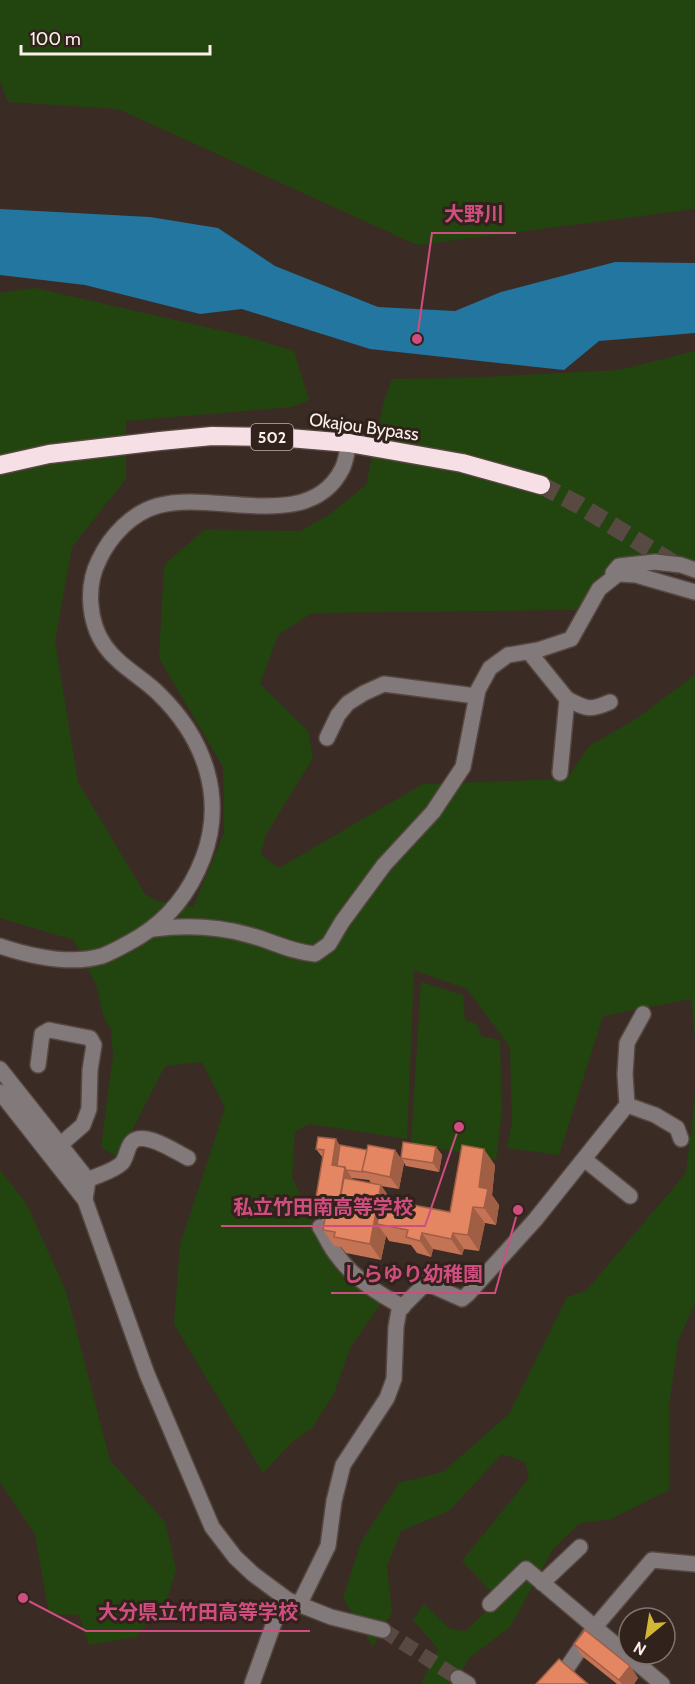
<svg xmlns="http://www.w3.org/2000/svg" width="695" height="1684" font-family="Cabin,'Noto Sans JP',sans-serif">
  <style>
    .green { fill: #22450f }
    .water { fill: #22769f }
    .lines { fill: none; stroke-linecap: round; stroke-linejoin: round }
    .minor-tunnel { stroke: #584943; stroke-width: 15; stroke-dasharray: 15 8; stroke-linecap: butt }
    .highway-tunnel { stroke: #584943; stroke-width: 18; stroke-dasharray: 18 9; stroke-linecap: butt }
    .minor-casing { stroke: #564741; stroke-width: 18 }
    .highway-casing { stroke: #564741; stroke-width: 21 }
    .minor { stroke: #82797b; stroke-width: 15 }
    .highway { stroke: #f7e0e5; stroke-width: 18 }
    .wall { fill: #c57355; fill-rule: evenodd }
    .shaded-wall { fill: #a05e45 }
    .building { fill: #e58663; stroke: #a05e45; stroke-width: 1.5 }
    .labels { text-anchor: middle; dominant-baseline: central; stroke-width: 6; stroke-linejoin: round; paint-order: stroke }
    .shield { fill: #31221c; stroke: #beb2ae; stroke-width: 1.5 }
    .shield-label { font-size: 16px; font-weight: bold; fill: #fbf0ec }
    .street-label { font-size: 18px; fill: #fbf0ec; stroke: #31221c }
    .leader { fill: none; stroke: #d04e7f; stroke-width: 2 }
    .callout-dot { fill: #d04e7f; stroke: #31221c; stroke-width: 2 }
    .callout-label { font-size: 20px; text-anchor: middle; font-weight: bold; fill: #d04e7f; stroke: #31221c; stroke-width: 6; stroke-linejoin: round; paint-order: stroke }
  </style>
  <rect width="100%" height="100%" fill="#3b2b25"/>
  <g class="green">
    <path d="M0,0H695V209L417,245L118,109L8,102L0,81Z"/>
    <path d="M35,288L241,335L294,351L309,400L292,407L126,421V479L72,547L55,641L78,782L145,894L157,901L193,907L224,833L223,767L159,658L164,565L204,530L300,531L329,515L366,485L384,401L392,379L465,378L619,370L695,351V563L618,560L576,610L312,613L278,635L260,684L308,731L313,758L265,836L261,855L279,868L423,784L567,779L589,746L636,719L695,675V1035L691,999L603,1016L559,1155L507,1148L512,1122L510,1047L467,989L414,970L407,1139L310,1124L295,1131L292,1177L315,1228L345,1260L390,1290L350,1348L334,1394L312,1428L290,1444L263,1473L174,1324L180,1245L225,1108L202,1062L165,1066L118,1158L101,1147L113,1056L111,1030L104,1017L96,985L74,940L0,918V293Z"/>
    <path d="M421,982L463,995L465,1020L477,1024L481,1036L500,1040L502,1111L496,1160L411,1143Z"/>
    <path d="M695,1094V1303L678,1341L669,1405V1490L611,1519L580,1523L553,1549L510,1627L468,1659L455,1684H421L438,1649L413,1620L424,1604L450,1629L466,1631L498,1599L462,1561L529,1478L525,1462L502,1454L449,1511L401,1531L387,1566L392,1612L373,1647L343,1598L361,1542L399,1483L443,1472L509,1414L567,1297L586,1291L686,1173Z"/>
    <path d="M0,1170L26,1203L66,1291L110,1460L165,1522L176,1570L167,1599L136,1637L89,1645L79,1615L49,1614L35,1534L0,1482Z"/>
  </g>
  <path class="water" d="M0,209L150,217L218,228L275,266L378,307L455,311L501,292L615,262L695,263V333L599,341L564,370L370,349L242,309L200,314L85,285L0,275Z"/>
  <g class="lines">
    <path class="minor-tunnel" d="M383,1630L458,1678"/>
    <path class="highway-tunnel" d="M541,485L579,505L681,568"/>
    <defs>
      <g id="minor">
        <path d="M613,573L619,566L655,562L681,565L695,570"/>
        <path d="M529,652L567,699L560,773"/>
        <path d="M567,699C586,709 590,711 610,702"/>
        <path d="M327,738L338,715L348,703L364,693L384,684L476,696"/>
        <path d="M153,929C185,925 217,926 249,935C272,941 291,952 315,954L329,944L342,922L384,865L433,812L463,767L478,690L490,668L508,655L538,650L571,639L599,589L618,574L636,575L695,592"/>
        <path d="M0,946C30,956 71,965 102,956C115,951 127,944 139,937C170,918 190,892 203,858C226,797 204,738 159,694C142,677 119,666 105,646C88,622 86,585 99,560C110,536 132,513 157,506C213,489 309,535 342,469C346,462 347,451 349,443"/>
        <path d="M38,1065L42,1034L49,1030L90,1038L94,1045L90,1070L89,1109L83,1125L60,1145"/>
        <path d="M0,1069L88,1180L85,1200"/>
        <path d="M0,1092L85,1200L147,1374L212,1527L235,1557L253,1574L288,1600L331,1617L383,1630"/>
        <path d="M627,1105L655,1115L677,1128L681,1139"/>
        <path d="M584,1159L630,1196"/>
        <path d="M88,1180C98,1175 114,1171 122,1163C127,1157 127,1147 132,1142C144,1130 176,1152 188,1158"/>
        <path d="M320,1227C326,1236 330,1247 337,1255C353,1278 379,1294 403,1307"/>
        <path d="M542,1583L580,1547"/>
        <path d="M490,1604L526,1569L662,1684"/>
        <path d="M299,1605L328,1546L334,1501L343,1465L387,1398L394,1379L396,1327L399,1310L426,1283L462,1299L468,1294L535,1220L627,1105L625,1074L627,1043L643,1014"/>
        <path d="M458,1678L468,1684"/>
        <path d="M252,1684L275,1620L288,1600"/>
        <path d="M556,1684L594,1628L652,1560L695,1564"/>
      </g>
      <path id="highway" d="M0,465L49,454L160,441L212,436L277,437L349,443L462,463L541,485"/>
    </defs>
    <use href="#minor" class="minor-casing"/>
    <use href="#highway" class="highway-casing"/>
    <use href="#minor" class="minor"/>
    <use href="#highway" class="highway"/>
  </g>
  <g class="wall">
    <path d="M340,1145L367,1150H395L404,1163L399,1189L381,1186L391,1201L450,1212L495,1165L492,1195L499,1205L496,1225L485,1223L479,1251L464,1249L462,1255L433,1249L431,1257L417,1253L411,1245L389,1241L386,1236L381,1260L346,1253L341,1247L334,1246L323,1230L325,1221H323L314,1209L323,1158L316,1149ZM352,1178L369,1180L371,1183L353,1180Z"/>
    <path d="M436,1147L442,1155L439,1172L406,1166L401,1158Z"/>
    <path d="M574,1644L630,1666L638,1678L634,1684H617L582,1656Z"/>
  </g>
  <g class="shaded-wall">
    <path d="M336,1139L344,1152L341,1174L332,1165Z"/>
    <path d="M436,1147L442,1155L439,1172L433,1163Z"/>
    <path d="M484,1149L495,1165L492,1195L499,1205L496,1225L484,1208L479,1187Z"/>
    <path d="M395,1150L404,1163L399,1189L390,1177Z"/>
    <path d="M345,1167L353,1180L346,1225L338,1212Z"/>
    <path d="M381,1185L392,1201L377,1224L386,1236L381,1260L370,1244Z"/>
    <path d="M473,1207L485,1223L479,1251L468,1235Z"/>
    <path d="M422,1233L433,1249L431,1257L420,1241Z"/>
    <path d="M453,1233L464,1249L462,1255L451,1239Z"/>
    <path d="M630,1666L638,1678L634,1684H622L619,1680Z"/>
  </g>
  <g class="building">
    <path d="M318,1137L336,1139L332,1165L345,1167L338,1210L327,1208L326,1211L314,1209L324,1150L316,1149Z"/>
    <path d="M403,1142L436,1147L433,1163L401,1158Z"/>
    <path d="M340,1145L367,1150L363,1172L346,1170L345,1167L337,1166Z"/>
    <path d="M368,1145L395,1150L390,1177L362,1171Z"/>
    <path d="M462,1145L484,1149L479,1187L488,1189L484,1208L473,1207L468,1235L453,1233L451,1239L422,1233L420,1241L406,1237L408,1230L377,1224L382,1199L450,1212Z"/>
    <path d="M344,1178L381,1185L370,1244L334,1237L335,1232L323,1230L327,1208L338,1210Z"/>
    <path d="M585,1630L630,1666L619,1680L574,1644Z"/>
    <path d="M559,1659L588,1684H536Z"/>
  </g>
  <g class="labels">
    <rect class="shield" x="251" y="424" width="42" height="26" rx="4.5"/>
    <g class="shield-label">
      <text x="272" y="437">502</text>
    </g>
    <g class="street-label">
      <text transform="translate(364 427) rotate(8)">Okajou Bypass</text>
    </g>
  </g>
  <path class="leader" d="M417 339L432 233H516M459 1127L425 1226H221M518 1210L495 1293H331M23 1598L86 1631H310"/>
  <g class="callout-dot">
    <circle cx="417" cy="339" r="6"/>
    <circle cx="459" cy="1127" r="6"/>
    <circle cx="518" cy="1210" r="6"/>
    <circle cx="23" cy="1598" r="6"/>
  </g>
  <g class="callout-label">
    <text x="474" y="221">大野川</text>
    <text x="323" y="1214">私立竹田南高等学校</text>
    <text x="413" y="1281">しらゆり幼稚園</text>
    <text x="198" y="1619">大分県立竹田高等学校</text>
  </g>
  <g transform="translate(647 1636) rotate(210)"><circle r="28" fill="#31221c" stroke="#82746f" stroke-width="1.5"/>
  <path d="M0-4.5L10 22L0 15L-10 22Z" fill="#d2b735"/>
  <text y="-9" font-size="16" font-weight="bold" text-anchor="middle" fill="#fbf0ec">N</text>
  </g>
  <path d="M21 45v9h189v-9" fill="none" stroke="#fbf0ec" stroke-width="3"/>
  <text x="30" y="45" font-size="18" fill="#fbf0ec" stroke="#31221c" stroke-width="4.5" paint-order="stroke">100 m</text>
</svg>
